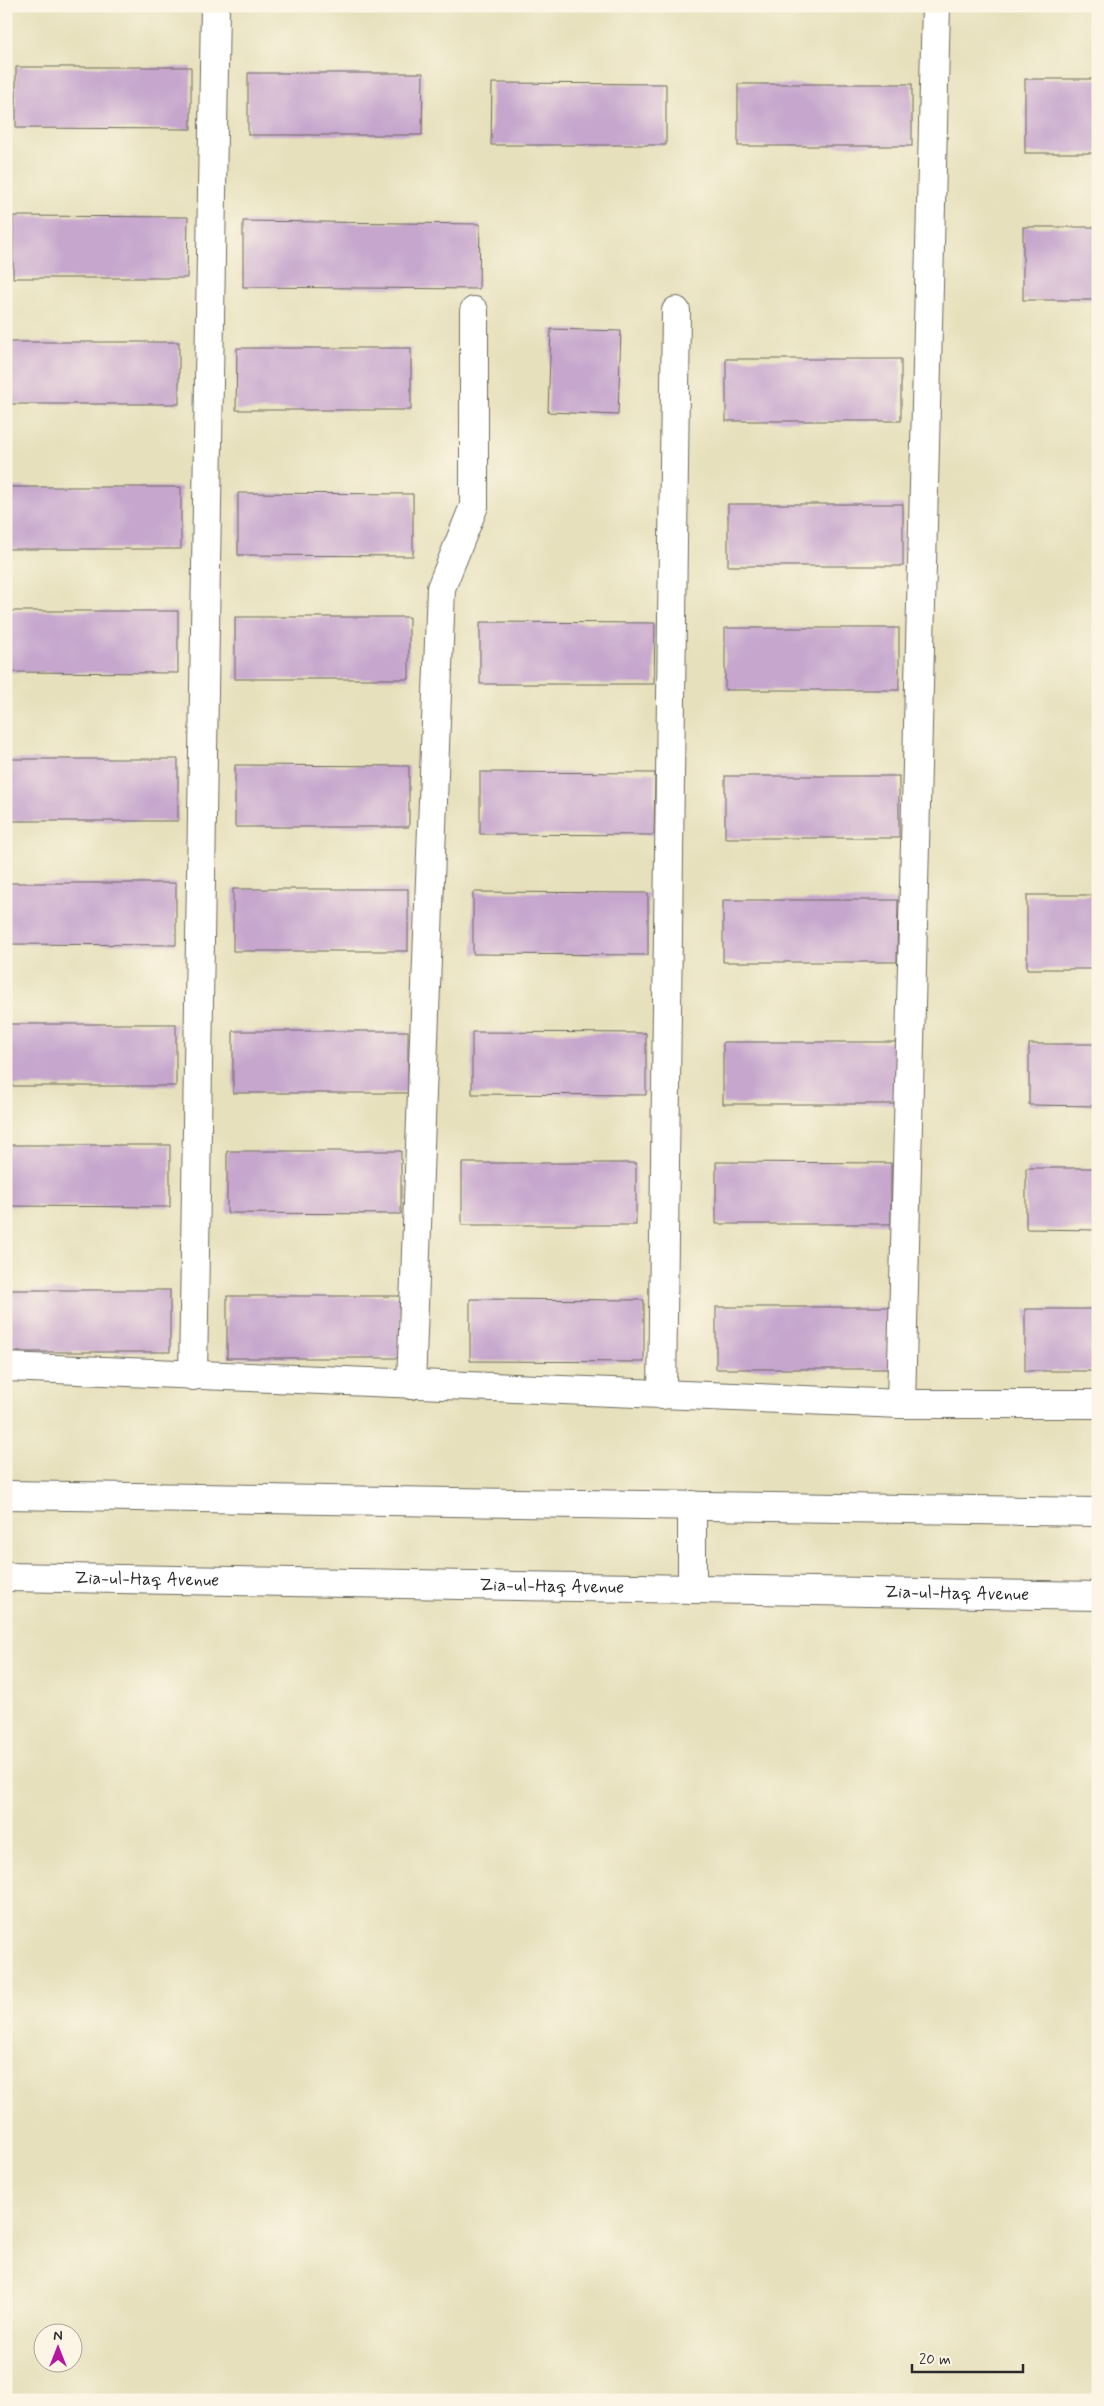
<svg xmlns="http://www.w3.org/2000/svg" width="1104" height="2406" font-family="Mynerve,sans-serif">
  <style>
    .building { fill: #c6a6cd }
    .lines { fill: none; stroke-linecap: round; stroke-linejoin: round }
    .minor-casing { stroke: #6c6a5e; stroke-width: 30 }
    .tertiary-casing { stroke: #6c6a5e; stroke-width: 30 }
    .minor { stroke: #fff; stroke-width: 28 }
    .tertiary { stroke: #fff; stroke-width: 28 }
    .labels { text-anchor: middle; dominant-baseline: central; stroke-width: 4.5; stroke-linejoin: round; paint-order: stroke }
    .street-label { font-size: 18px; fill: #2b2b2b; stroke: #fcf5e5 }
  </style>
  <rect width="100%" height="100%" fill="#fcf5e5"/>
  <filter id="ink" filterUnits="userSpaceOnUse"><feTurbulence type="fractalNoise" baseFrequency=".02" numOctaves="2"/><feDisplacementMap in="SourceGraphic" scale="10" xChannelSelector="R" yChannelSelector="G"/><feConvolveMatrix kernelMatrix="1 2 1 2 8 2 1 2 1" color-interpolation-filters="sRGB"/></filter>
  <filter id="wash" filterUnits="userSpaceOnUse"><feTurbulence type="fractalNoise" baseFrequency=".0096" numOctaves="4" result="noise"/><feDisplacementMap in="SourceGraphic" scale="20" xChannelSelector="R" yChannelSelector="G"/><feGaussianBlur stdDeviation="1.12" result="paint"/><feColorMatrix in="noise" values="0 0 0 0 0 0 0 0 0 0 0 0 0 0 0 0 0 1.4 0 .05"/><feComposite in="paint" operator="in"/></filter>
  <g filter="url(#wash)">
    <rect width="100%" height="100%" fill="#e6e0bc"/>
    <g id="blocks">
      <g class="building">
        <path d="M16,67H191V129L16,128Z"/>
        <path d="M248,73H423L422,135H248Z"/>
        <rect x="1025" y="79" width="73" height="74"/>
        <path d="M492,83L666,84V145H491Z"/>
        <rect x="738" y="84" width="174" height="62"/>
        <path d="M13,216L188,217L187,278H13Z"/>
        <path d="M243,221L480,224L479,289L243,287Z"/>
        <rect x="1023" y="227" width="75" height="73"/>
        <path d="M551,329L621,331L618,415L548,412Z"/>
        <rect x="6" y="342" width="173" height="62"/>
        <path d="M237,348H411V410H236Z"/>
        <rect x="726" y="359" width="175" height="62"/>
        <path d="M7,487H181V549H6Z"/>
        <path d="M238,493L413,494V556L238,555Z"/>
        <rect x="728" y="504" width="175" height="62"/>
        <path d="M6,611H178V673L6,672Z"/>
        <rect x="235" y="617" width="174" height="62"/>
        <path d="M480,622L655,623L654,684H480Z"/>
        <rect x="725" y="628" width="174" height="62"/>
        <rect x="6" y="759" width="172" height="62"/>
        <path d="M235,765L409,766V827H235Z"/>
        <path d="M480,772L655,773L654,835L480,834Z"/>
        <rect x="725" y="776" width="174" height="62"/>
        <path d="M6,883H176V945L6,944Z"/>
        <rect x="233" y="889" width="175" height="62"/>
        <path d="M473,892L648,893V955L473,954Z"/>
        <rect x="1027" y="895" width="71" height="74"/>
        <path d="M723,900H898L897,962H723Z"/>
        <rect x="6" y="1024" width="170" height="62"/>
        <rect x="233" y="1031" width="175" height="62"/>
        <path d="M472,1032L646,1033V1095L472,1094Z"/>
        <path d="M723,1042H898L897,1104H723Z"/>
        <path d="M1029,1044H1098V1106L1029,1105Z"/>
        <path d="M6,1145H170V1207L6,1206Z"/>
        <path d="M227,1151H401V1214L227,1213Z"/>
        <path d="M716,1162L891,1163V1224H716Z"/>
        <rect x="462" y="1163" width="174" height="62"/>
        <path d="M1026,1168H1098V1230L1026,1229Z"/>
        <rect x="6" y="1290" width="164" height="62"/>
        <rect x="227" y="1296" width="174" height="62"/>
        <path d="M470,1299L644,1300V1362L470,1361Z"/>
        <rect x="716" y="1307" width="175" height="62"/>
        <rect x="1025" y="1309" width="73" height="62"/>
      </g>
    </g>
  </g>
  <g filter="url(#ink)">
    <use href="#blocks" fill-opacity="0" stroke="#6c6a5e" stroke-width="1"/>
    <g class="lines">
      <defs>
        <g id="minor">
          <path d="M6,1367L901,1404H1098"/>
          <path d="M193,1376L215,6"/>
          <path d="M411,1385L441,588L474,506V311"/>
          <path d="M662,1395L676,311"/>
          <path d="M901,1404L936,6"/>
        </g>
        <g id="tertiary">
          <path d="M6,1495L1098,1512"/>
          <path d="M692,1505V1589"/>
          <path id="s1" d="M6,1577L1098,1596"/>
        </g>
      </defs>
      <use href="#minor" class="minor-casing"/>
      <use href="#tertiary" class="tertiary-casing"/>
      <use href="#minor" class="minor"/>
      <use href="#tertiary" class="tertiary"/>
    </g>
  </g>
  <g class="labels">
    <g class="street-label">
      <text stroke="none"><textPath href="#s1" startOffset="141">Zia-ul-Haq Avenue</textPath></text>
      <text stroke="none"><textPath href="#s1" startOffset="546">Zia-ul-Haq Avenue</textPath></text>
      <text stroke="none"><textPath href="#s1" startOffset="951">Zia-ul-Haq Avenue</textPath></text>
    </g>
  </g>
  <rect width="1104" height="2406" fill="none" stroke="#fcf5e5" stroke-width="25"/>
  <g transform="translate(58 2348)"><circle r="24" fill="#fcf5e5" stroke="#a8a49b"/>
  <path d="M0-4L9 19L0 12L-9 19Z" fill="#b5179e"/>
  <text y="-8" font-size="14" font-weight="bold" text-anchor="middle" fill="#2b2b2b">N</text>
  </g>
  <path d="M912 2364v8h111v-8" fill="none" stroke="#2b2b2b" stroke-width="2.5"/>
  <text x="919" y="2364" font-size="15" fill="#2b2b2b" stroke="#fcf5e5" stroke-width="4" paint-order="stroke">20 m</text>
</svg>
